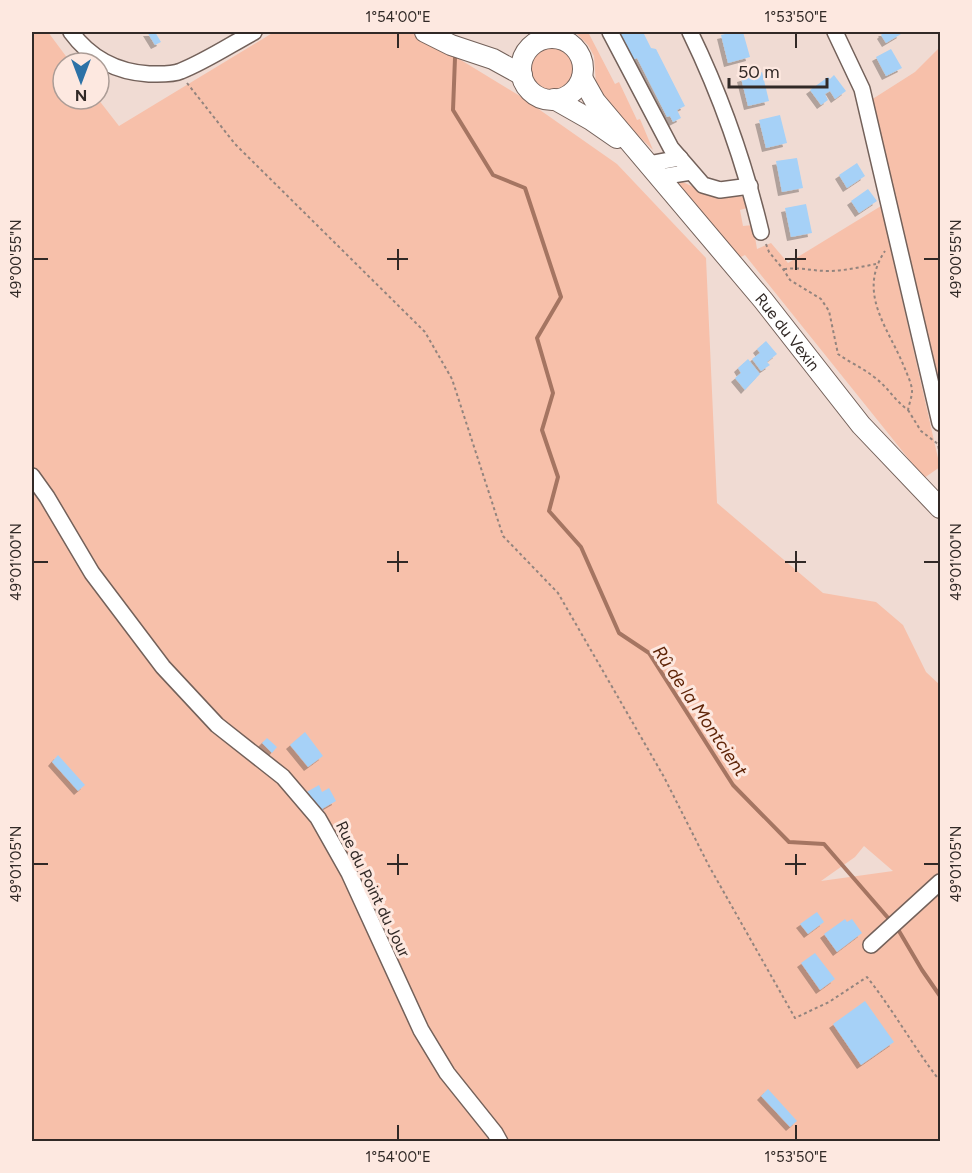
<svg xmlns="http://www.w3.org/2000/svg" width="972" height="1173" font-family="Figtree,sans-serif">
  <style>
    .green { fill: #f7c0aa; fill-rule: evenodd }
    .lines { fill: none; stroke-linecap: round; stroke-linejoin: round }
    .stream { stroke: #a57562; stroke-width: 4 }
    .building { fill: #a6d1f7; filter: url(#shadow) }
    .minor-casing { stroke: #73615a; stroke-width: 18 }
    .major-casing { stroke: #73615a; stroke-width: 22 }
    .path { stroke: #93847e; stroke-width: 2; stroke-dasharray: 3 3; stroke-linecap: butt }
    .minor { stroke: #fff; stroke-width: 15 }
    .major { stroke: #fff; stroke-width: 20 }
    .ticks { fill: none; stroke: #312926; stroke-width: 2 }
    .labels { text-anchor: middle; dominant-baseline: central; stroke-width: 6; stroke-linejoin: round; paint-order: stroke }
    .street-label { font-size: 16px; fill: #312926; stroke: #fde8e0 }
    .water-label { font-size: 18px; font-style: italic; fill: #5f2407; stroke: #fde8e0 }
    .neatline { fill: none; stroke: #312926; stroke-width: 2 }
    .ticks-label { font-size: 15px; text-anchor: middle; fill: #312926 }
  </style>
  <defs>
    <filter id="shadow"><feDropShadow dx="-4" dy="4" stdDeviation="0" flood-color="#0004"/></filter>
  </defs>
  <rect width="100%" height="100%" fill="#f0dbd3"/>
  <g class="green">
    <path d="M32,32H48L71,63H63V99H98L119,126L274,32H415L520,96L617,164L706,258L717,503L823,593L876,602L903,625L926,672L940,685V1141H32ZM864,846L893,871L821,881L855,857Z"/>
    <path d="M575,32H588L615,84L619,82L637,120L640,119L653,150L603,101L596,84L594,56L588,45Z"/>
    <circle cx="553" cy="70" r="23"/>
    <path d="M940,47V404L871,100L915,72Z"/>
    <path d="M676,179L698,189L743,197L750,207L740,210L743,226L753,225L757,249L771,243L788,263L881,206L940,467L924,478L745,255L737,259L673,180Z"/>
  </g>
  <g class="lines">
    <g class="stream">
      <path d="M455,58L453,110L493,175L525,188L561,297L537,338L553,393L542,430L558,477L549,511L581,547L619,633L649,653L733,785L789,842L824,844L889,919"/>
      <path d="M899,931L922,970L940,996"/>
    </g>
  </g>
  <g class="building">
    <path d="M147,32H155L161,42L155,45Z"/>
    <path d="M619,32H643L651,48L656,49L685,106L677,110L681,118L673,122L670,116L667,117L637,58L633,60Z"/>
    <path d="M734,32H743L750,57L728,63L721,35Z"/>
    <path d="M882,32H899L901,34L886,43L881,35L883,33Z"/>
    <path d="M891,49L902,68L886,76L876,57Z"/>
    <path d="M762,72L769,101L748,106L741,78Z"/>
    <path d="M834,75L846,91L835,99L830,91L825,94L828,100L821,105L810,90L828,77L830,79Z"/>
    <path d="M780,115L787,143L766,148L759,120Z"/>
    <path d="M797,158L803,188L782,192L776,161Z"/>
    <path d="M857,163L865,176L847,188L839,175Z"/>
    <path d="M868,189L877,201L859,213L851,201Z"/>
    <path d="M806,204L812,233L791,237L785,208Z"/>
    <path d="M766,341L777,354L767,362L770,365L761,371L752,359L760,353L757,349Z"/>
    <path d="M748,359L760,374L745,390L735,378L741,373L738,368Z"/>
    <path d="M305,732L323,756L308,767L290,745Z"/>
    <path d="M267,738L277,747L272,753L262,743Z"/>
    <path d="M58,755L85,785L78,791L52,762Z"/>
    <path d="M319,785L322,792L329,788L336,801L322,809L324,811L318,814L305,793Z"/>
    <path d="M817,912L824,922L808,934L800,924Z"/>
    <path d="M845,919L847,922L852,919L862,933L837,952L824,934Z"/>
    <path d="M815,953L835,979L820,990L801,963Z"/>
    <path d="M865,1001L894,1042L861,1065L833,1024Z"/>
    <path d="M768,1089L797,1121L790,1127L761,1096Z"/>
  </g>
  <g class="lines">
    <defs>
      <g id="minor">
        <path d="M71,32C90,58 116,72 149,74C159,74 172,75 181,71C206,61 230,45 254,32"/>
        <path d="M610,32L671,148L703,185L720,190L750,186"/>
        <path d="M690,32C722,98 744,161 761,232"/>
        <path d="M835,32L862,89L940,423"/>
        <path d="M648,164L680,158"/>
        <path d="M660,177L691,172"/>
        <path d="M32,476L47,497L92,573L163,667L217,725L283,777L318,818L349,873L421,1030L447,1073L495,1133L500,1142"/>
        <path d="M871,945L940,882"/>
      </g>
      <g id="major">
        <path d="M425,32L451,45L493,59L522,75"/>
        <circle cx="552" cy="69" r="31"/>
        <path id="s1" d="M582,78L595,101L763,300L861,425L940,508"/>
        <path d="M554,99L591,120L617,138"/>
      </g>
    </defs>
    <use href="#minor" class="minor-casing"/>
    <use href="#major" class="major-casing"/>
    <g class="path">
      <path d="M187,83L235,144L425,332L452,379L503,536L558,593L664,777L709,866L795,1018L829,1002L867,977C894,1011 914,1048 940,1081"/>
      <path d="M766,244L769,252L783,269L790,280L821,299L829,311L838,354C849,362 863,368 874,377C888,387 894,400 908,410C909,404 912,397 912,391C912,385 908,376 905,369C890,330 856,294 885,251"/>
      <path d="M784,269C800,267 813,271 828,271C844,271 860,267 876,264"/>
      <path d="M908,410L921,431L938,444L940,457"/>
    </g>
    <use href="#minor" class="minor"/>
    <use href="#major" class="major"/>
  </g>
  <path class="ticks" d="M398,33V48M796,33V48M398,249V270M796,249V270M33,259H48M387,259H408M785,259H806M924,259H939M398,551V572M796,551V572M33,562H48M387,562H408M785,562H806M924,562H939M398,854V875M796,854V875M33,864H48M387,864H408M785,864H806M924,864H939M398,1125V1140M796,1125V1140"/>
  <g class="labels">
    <g class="street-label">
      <text stroke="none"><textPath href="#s1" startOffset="327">Rue du Vexin</textPath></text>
      <text transform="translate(373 889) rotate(64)">Rue du Point du Jour</text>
    </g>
    <g class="water-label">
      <text transform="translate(700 711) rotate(56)">Rû de la Montcient</text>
    </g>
  </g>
  <rect width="972" height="1173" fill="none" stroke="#fde8e0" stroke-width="66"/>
  <g transform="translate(81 81) rotate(180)"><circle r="28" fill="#fde8e0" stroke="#ab9c96" stroke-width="1.5"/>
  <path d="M0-4.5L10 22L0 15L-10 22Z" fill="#2c72a7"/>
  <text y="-9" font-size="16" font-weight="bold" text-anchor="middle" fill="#312926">N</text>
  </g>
  <path d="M729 78v9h98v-9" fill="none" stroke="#312926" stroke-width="3"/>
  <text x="738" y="78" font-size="18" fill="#312926" stroke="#fde8e0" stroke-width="4.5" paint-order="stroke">50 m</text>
  <rect x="33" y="33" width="906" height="1107" class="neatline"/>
  <g class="ticks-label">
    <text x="398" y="22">1°54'00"E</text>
    <text x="796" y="22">1°53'50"E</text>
    <text transform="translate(956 259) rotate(-90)" y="5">49°00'55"N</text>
    <text transform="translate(16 259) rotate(-90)" y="5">49°00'55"N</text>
    <text transform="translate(956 562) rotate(-90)" y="5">49°01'00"N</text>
    <text transform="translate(16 562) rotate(-90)" y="5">49°01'00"N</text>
    <text transform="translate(956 864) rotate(-90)" y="5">49°01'05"N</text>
    <text transform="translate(16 864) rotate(-90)" y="5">49°01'05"N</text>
    <text x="398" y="1162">1°54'00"E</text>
    <text x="796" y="1162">1°53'50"E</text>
  </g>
</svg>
